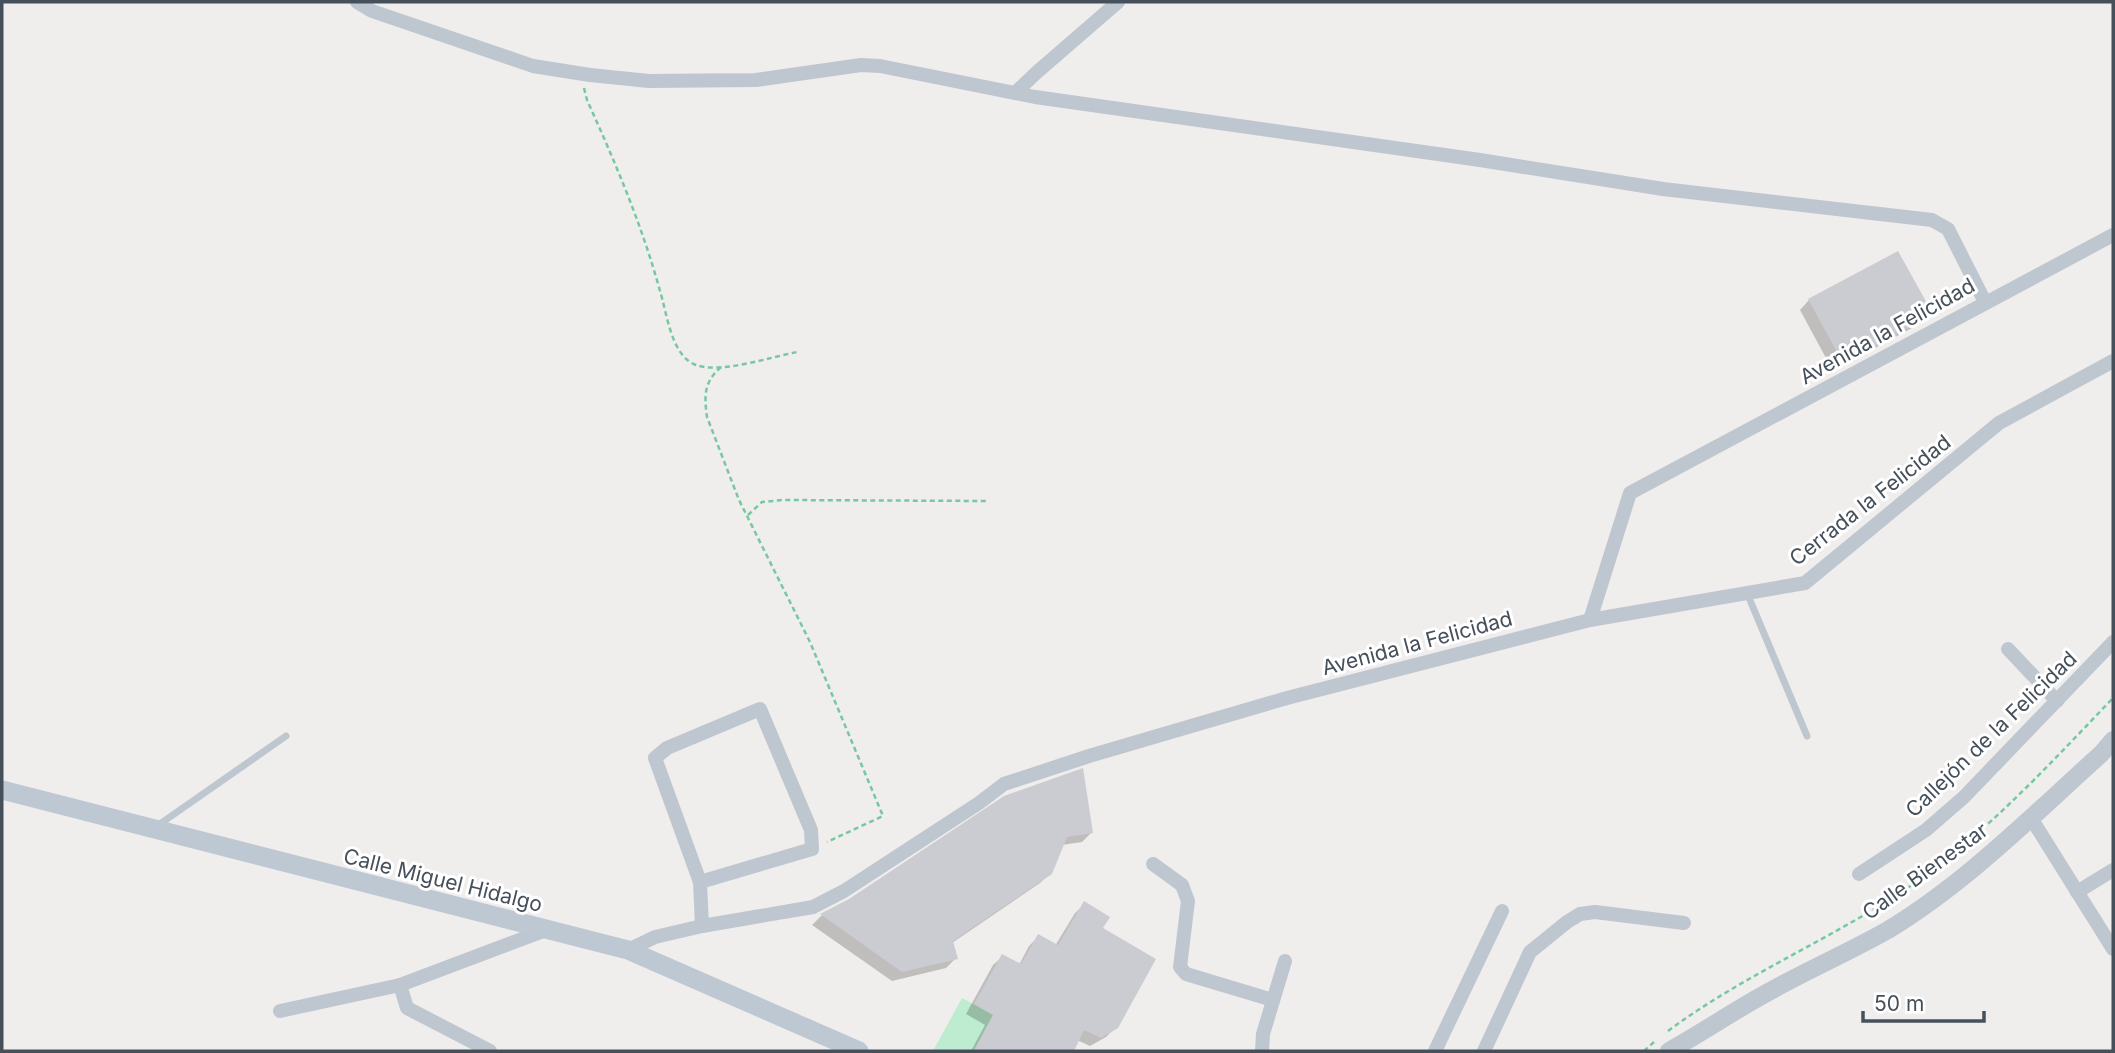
<svg xmlns="http://www.w3.org/2000/svg" width="2115" height="1053" font-family="Inter,sans-serif">
  <style>
    .green { fill: #bdecd0 }
    .shadow { fill: #0003 }
    .building { fill: #caccd2 }
    .lines { fill: none; stroke-linecap: round; stroke-linejoin: round }
    .path { stroke: #77c8a1; stroke-width: 2.5; stroke-dasharray: 5 3.5; stroke-linecap: butt }
    .service { stroke: #bec7cf; stroke-width: 7 }
    .minor { stroke: #bec7cf; stroke-width: 14 }
    .tertiary { stroke: #bec7cf; stroke-width: 18 }
    .secondary { stroke: #bec8d3; stroke-width: 19 }
    .labels { text-anchor: middle; dominant-baseline: central; stroke-width: 6; stroke-linejoin: round; paint-order: stroke }
    .street-label { font-size: 21px; fill: #46505a; stroke: #fff }
  </style>
  <rect width="100%" height="100%" fill="#f0eded"/>
  <path class="green" d="M962,998L993,1015L973,1051H933Z"/>
  <g class="shadow">
    <path d="M1809,300L1930,314L1921,323L1833,371L1800,310Z"/>
    <path d="M1005,798L1092,832L1082,842L1062,845L1050,873L1040,883L952,943L956,958L946,968L892,981L812,925L821,916L850,901Z"/>
    <path d="M1085,904L1101,929L1116,1027L1106,1037L1090,1046L1077,1040L1072,1051H971L985,1025L966,1014L993,965L1003,956L1019,965L1029,946L1039,936L1055,946L1075,913Z"/>
  </g>
  <g class="building">
    <path d="M1898,251L1933,314L1843,363L1808,299Z"/>
    <path d="M1083,768L1093,833L1067,837L1052,874L953,941L958,959L902,972L820,914L849,899L1004,796Z"/>
    <path d="M1084,901L1110,917L1103,928L1156,959L1118,1028L1101,1038L1084,1030L1074,1051H974L993,1015L974,1004L1002,954L1021,964L1038,934L1058,945Z"/>
  </g>
  <g class="lines">
    <g class="path">
      <path d="M584,88L587,100C615,162 642,225 660,291C667,313 671,356 696,365C720,374 771,357 797,352"/>
      <path d="M721,367C704,382 704,395 707,417L739,500L810,642L883,816L827,842"/>
      <path d="M748,515L762,502L783,500L988,501"/>
      <path d="M1668,1031C1742,976 1829,940 1906,889C1984,836 2048,766 2113,698"/>
      <path d="M1644,1051L1654,1042"/>
    </g>
    <g class="service">
      <path d="M1747,593L1807,736"/>
      <path d="M157,826L286,736"/>
    </g>
    <g class="minor">
      <path d="M357,2L372,11L533,66L590,75L649,81L756,80L861,65L880,66L1035,97L1480,160L1663,189L1932,220L1948,229L1985,302"/>
      <path d="M1015,93L1036,73L1118,2"/>
      <path d="M1590,620L1630,493L2113,235"/>
      <path d="M2008,649L2057,701"/>
      <path d="M2031,818L2113,949"/>
      <path d="M1153,864L1182,885L1188,901L1180,967L1186,974L1273,1000"/>
      <path d="M1859,874L1926,830L1964,797L2113,642"/>
      <path d="M700,882L812,849L811,830L760,709L667,748L655,758L700,882L702,926"/>
      <path d="M2077,892L2113,870"/>
      <path d="M628,950L655,937L702,926L813,907L844,891L979,803L1004,784L1089,756L1287,698L1590,620L1805,583L1999,423L2113,361"/>
      <path d="M400,985L407,1008L490,1051"/>
      <path d="M280,1011L400,985L546,930"/>
      <path d="M1262,1051L1263,1034L1285,961"/>
      <path d="M1435,1051L1502,911"/>
      <path d="M1484,1051L1530,952L1567,922L1580,914L1595,912L1684,923"/>
    </g>
    <path class="tertiary" d="M1669,1051C1705,1031 1738,1008 1774,989C1812,968 1851,951 1888,930C1967,882 2033,815 2101,754L2113,740"/>
    <path class="secondary" d="M2,790L628,950L859,1051"/>
  </g>
  <g class="labels">
    <g class="street-label">
      <text transform="translate(1887 331) rotate(-29)">Avenida la Felicidad</text>
      <text transform="translate(1870 500) rotate(-38)">Cerrada la Felicidad</text>
      <text transform="translate(1417 643) rotate(-15)">Avenida la Felicidad</text>
      <text transform="translate(1991 734) rotate(-44)">Callejón de la Felicidad</text>
      <text transform="translate(1925 871) rotate(-36)">Calle Bienestar</text>
      <text transform="translate(443 880) rotate(14)">Calle Miguel Hidalgo</text>
    </g>
  </g>
  <rect width="2115" height="1053" fill="none" stroke="#46505a" stroke-width="7"/>
  <path d="M1863 1011v10h121v-10" fill="none" stroke="#46505a" stroke-width="3.5"/>
  <text x="1874" y="1011" font-size="21" fill="#46505a" stroke="#ffffff" stroke-width="5" paint-order="stroke">50 m</text>
</svg>
